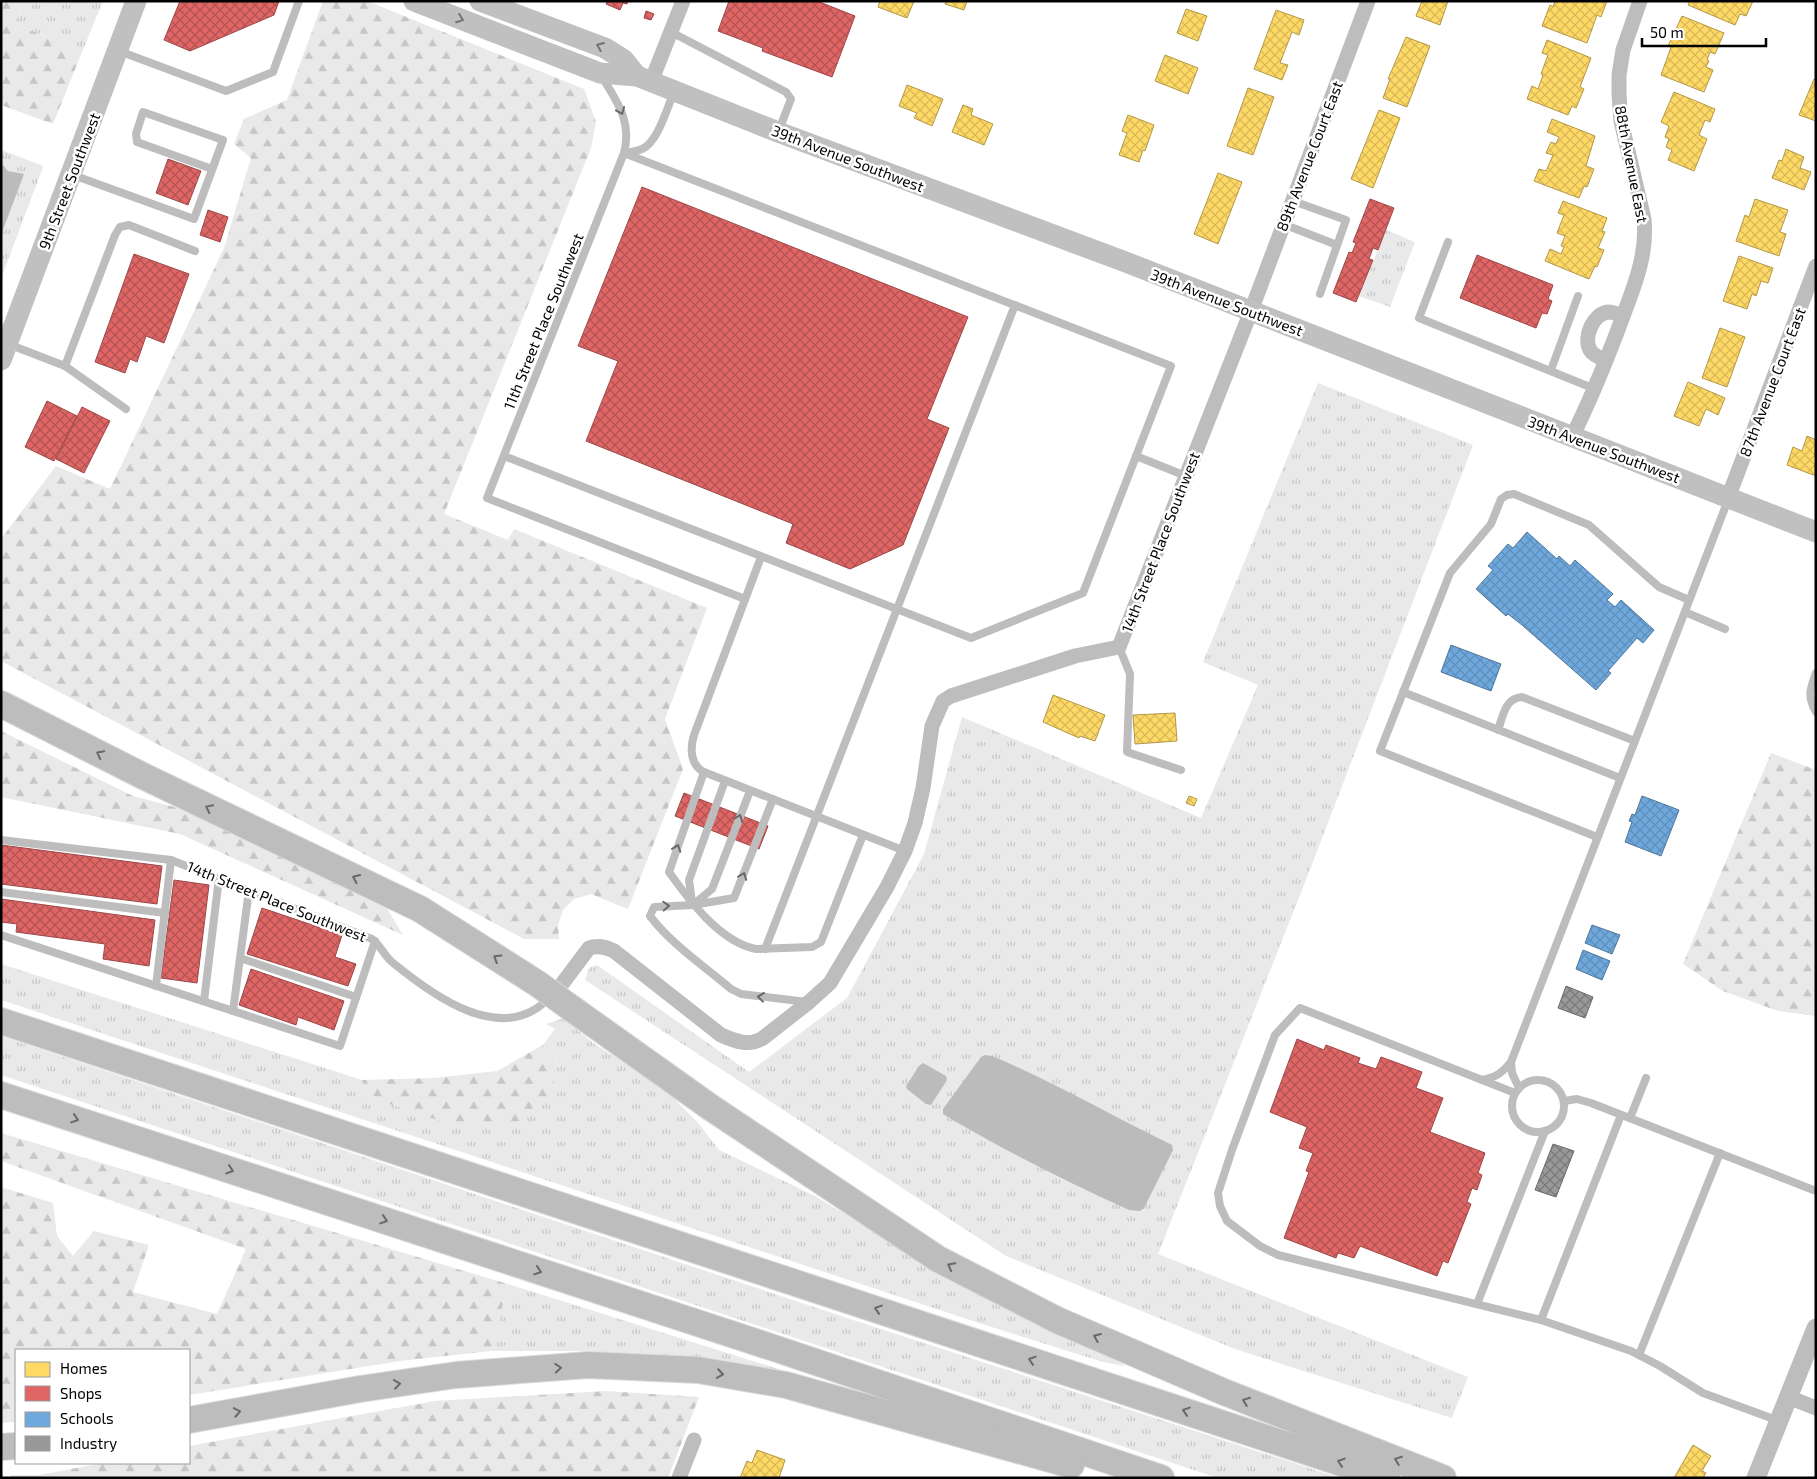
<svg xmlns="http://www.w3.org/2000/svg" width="1817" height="1479" font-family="'Exo 2',sans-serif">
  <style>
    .grass { fill: url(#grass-tufts) }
    .forest { fill: url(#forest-firs) }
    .water { fill: #bbb }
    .homes { fill: url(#homes-cross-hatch); stroke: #b29847 }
    .shops { fill: url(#shops-cross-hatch); stroke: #9d4747 }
    .schools { fill: url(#schools-cross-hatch); stroke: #4e769a }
    .industry { fill: url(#industry-cross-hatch); stroke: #6b6b6b }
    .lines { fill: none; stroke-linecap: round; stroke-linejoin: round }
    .motorway-casing { stroke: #dbdbdb; stroke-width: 28 }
    .service { stroke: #bdbdbd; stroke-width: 8 }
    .minor { stroke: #bdbdbd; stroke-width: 15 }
    .tertiary { stroke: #bdbdbd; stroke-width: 19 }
    .secondary { stroke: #c0c0c0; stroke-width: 21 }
    .motorway { stroke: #bdbdbd; stroke-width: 26 }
    .motorway-bridge-casing { stroke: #dbdbdb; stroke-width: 28; stroke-linecap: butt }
    .motorway-bridge { stroke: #bdbdbd; stroke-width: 26 }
    .oneway { stroke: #737373 }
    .oneway2 { stroke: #686868 }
    .labels { text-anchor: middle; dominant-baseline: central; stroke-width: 5; stroke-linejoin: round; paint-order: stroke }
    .street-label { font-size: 15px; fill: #000; stroke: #fff }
  </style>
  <defs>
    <pattern id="grass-tufts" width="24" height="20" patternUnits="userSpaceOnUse" patternTransform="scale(1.25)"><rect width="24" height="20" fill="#e9e9e9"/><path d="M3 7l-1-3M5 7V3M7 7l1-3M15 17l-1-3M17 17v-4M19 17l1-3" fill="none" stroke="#c6c6c6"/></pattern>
    <pattern id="forest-firs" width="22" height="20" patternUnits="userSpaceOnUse" patternTransform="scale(1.25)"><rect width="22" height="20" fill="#e9e9e9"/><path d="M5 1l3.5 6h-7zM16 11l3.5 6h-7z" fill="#c6c6c6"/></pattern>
    <pattern id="homes-cross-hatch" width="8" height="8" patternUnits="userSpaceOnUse" patternTransform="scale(1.25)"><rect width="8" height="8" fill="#ffd966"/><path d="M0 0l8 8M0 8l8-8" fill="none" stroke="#d9b857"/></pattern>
    <pattern id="shops-cross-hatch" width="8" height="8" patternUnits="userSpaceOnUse" patternTransform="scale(1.25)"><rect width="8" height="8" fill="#e06666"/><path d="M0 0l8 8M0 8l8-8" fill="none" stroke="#b35252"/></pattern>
    <pattern id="schools-cross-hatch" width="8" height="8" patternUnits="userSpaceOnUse" patternTransform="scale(1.25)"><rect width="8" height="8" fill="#6fa8dc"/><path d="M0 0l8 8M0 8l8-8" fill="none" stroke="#5e8fbb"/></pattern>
    <pattern id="industry-cross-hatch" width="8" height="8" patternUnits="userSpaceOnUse" patternTransform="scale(1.25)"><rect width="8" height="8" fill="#999"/><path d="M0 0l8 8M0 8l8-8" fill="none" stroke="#7a7a7a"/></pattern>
  </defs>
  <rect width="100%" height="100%" fill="#fff"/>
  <g class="grass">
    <path d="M23,1H103L82,52L16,24Z"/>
    <path d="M1,150L41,165L43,167L1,279Z"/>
    <path d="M1386,230L1415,242L1390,307L1359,296Z"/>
    <path d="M1318,383L1473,445L1311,867L1158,1254L1468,1377L1452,1418L1235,1349L1006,1256L585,980L589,968L597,965L749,1072L847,998L924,854L962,717L1201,818L1258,685L1203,662Z"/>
    <path d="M1,964L362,1080L375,1099L558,1065L543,1045L555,1029L546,1024L564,1018L593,1043L663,1087L699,1124L719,1150L815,1196L934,1268L1115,1359L1125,1366L1103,1362L982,1324L1,1000Z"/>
    <path d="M1,1036L850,1319L1340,1478H1218L1,1075Z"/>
    <path d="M508,1284L807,1378L685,1359L587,1351H491Z"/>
  </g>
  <g class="forest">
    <path d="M1,1H23L16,24L82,52L53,124L1,105Z"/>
    <path d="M323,1H367L584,89L596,122L591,148L444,514L508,540L514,529L707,608L665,719L683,769L628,909L591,894L574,899L563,910L558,925L559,939H524L1,661V539L56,466L110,489L224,248L251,158L234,144L244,119L287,100Z"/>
    <path d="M1,731L133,796L182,809L385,905L403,935L180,834L1,797Z"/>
    <path d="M1771,753L1816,770V1016L1778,1011L1723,991L1683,964Z"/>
    <path d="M543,1045L558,1065L549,1098L520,1121L458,1127L375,1099L362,1080L435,1078L497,1071Z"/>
    <path d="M1,1133L508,1284L491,1351L400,1361L189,1395V1350H16V1422L1,1423V1187L53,1203L57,1236L73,1256L94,1231L149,1245L133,1292L217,1314L246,1249L1,1161Z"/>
    <path d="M606,1391L699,1397L668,1478H10L11,1475H39L103,1463H189V1446L435,1401Z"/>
  </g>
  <g class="water">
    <path d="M2,164L8,171L24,174L1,235Z"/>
    <path d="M985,1055L992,1056C1054,1082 1112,1116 1172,1145L1173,1150L1144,1208L1140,1211L1129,1210C1065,1181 1003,1150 943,1114V1109L981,1057Z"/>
    <path d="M923,1063L946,1076L947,1080L931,1105L926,1104L907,1089L906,1086L919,1066Z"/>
  </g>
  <g class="homes">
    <path d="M880,1H914L907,18L878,7Z"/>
    <path d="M946,1H967L964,10L945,4Z"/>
    <path d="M1422,1H1448L1440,25L1416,16Z"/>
    <path d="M1555,1H1607L1601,17L1597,15L1587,43L1542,26L1550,5L1553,7Z"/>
    <path d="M1690,1H1753L1746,16L1740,14L1735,25L1688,5Z"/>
    <path d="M1186,9L1207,16L1198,41L1177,33Z"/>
    <path d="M1276,10L1304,20L1299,35L1292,32L1280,63L1288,65L1282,80L1254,69Z"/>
    <path d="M1682,16L1724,33L1715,54L1710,52L1707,60L1709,61L1706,67L1713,70L1704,92L1661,75L1671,47L1668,46Z"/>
    <path d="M1406,37L1430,46L1407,107L1383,98L1390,79H1388Z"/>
    <path d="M1547,40L1591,58L1580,87L1584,89L1576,108L1572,106L1568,115L1527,99L1532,86L1538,89L1543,75L1541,74L1548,55L1542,53Z"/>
    <path d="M1165,55L1198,68L1188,94L1155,81Z"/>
    <path d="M1814,79H1816V121L1799,115Z"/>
    <path d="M907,85L943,99L932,126L914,118L917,113L899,106Z"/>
    <path d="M1248,88L1274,97L1253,155L1227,146Z"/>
    <path d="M1674,92L1715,109L1710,122L1705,120L1699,135L1707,139L1694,171L1668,160L1672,150L1666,147L1669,139L1665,137L1669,126L1661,122Z"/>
    <path d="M963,105L973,109L971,115L993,124L984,145L952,132Z"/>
    <path d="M1379,110L1400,118L1373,188L1351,179Z"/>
    <path d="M1128,115L1154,125L1145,151L1143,150L1139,162L1119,155L1127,133L1122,131Z"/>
    <path d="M1552,119L1595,136L1586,166L1594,169L1587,187L1584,186L1579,198L1534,181L1539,169L1546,171L1553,155L1546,153L1551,142L1556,144L1559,137L1547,132Z"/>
    <path d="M1786,149L1804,157L1800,168L1811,172L1804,190L1772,178L1779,160L1782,161Z"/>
    <path d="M1218,173L1242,182L1218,244L1194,234Z"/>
    <path d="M1755,199L1788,210L1780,232L1786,234L1779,256L1736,241L1745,215L1749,217Z"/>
    <path d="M1563,201L1607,218L1602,231L1605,232L1598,248L1604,250L1597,267L1595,266L1589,279L1545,261L1550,249L1561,254L1564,247L1561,246L1565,236L1557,233L1564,215L1558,213Z"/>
    <path d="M1739,256L1773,268L1768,283L1761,281L1756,296L1752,294L1747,309L1723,301Z"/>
    <path d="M1720,328L1745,337L1727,387L1702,378Z"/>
    <path d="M1688,382L1725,398L1718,415L1706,409L1699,426L1674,416Z"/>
    <path d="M1807,436L1816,440V476L1787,465L1793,447L1802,451Z"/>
    <path d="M1053,695L1105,715L1095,741L1080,736L1079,738L1043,722Z"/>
    <path d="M1175,713L1177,741L1135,744L1133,715Z"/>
    <path d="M1189,796L1197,799L1194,806L1186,803Z"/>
    <path d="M1693,1445L1711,1456L1702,1471L1706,1473L1703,1478H1674Z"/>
    <path d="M757,1450L785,1460L779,1478H740L747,1461L752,1463Z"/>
  </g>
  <g class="shops">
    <path d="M180,1H279L274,15L190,51L164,40Z"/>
    <path d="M607,1H628L627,4L623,3L620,10L606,4Z"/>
    <path d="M729,1H817L855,16L832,77L762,51L763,48L718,31Z"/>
    <path d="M646,11L654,14L651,20L644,18Z"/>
    <path d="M168,159L201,171L188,205L156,193Z"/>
    <path d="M642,187L968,317L927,419L949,428L903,545L850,569L786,543L793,524L586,441L618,361L578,346Z"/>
    <path d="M1370,199L1394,208L1378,250L1373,248L1369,259L1373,260L1356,302L1333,293L1349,252L1352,253L1356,243L1353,242Z"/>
    <path d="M208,210L228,217L220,242L200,235Z"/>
    <path d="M134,254L189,274L164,343L146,336L137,362L130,359L125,373L95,362Z"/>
    <path d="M1477,255L1553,285L1548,299L1552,301L1547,314L1542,313L1536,328L1460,298Z"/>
    <path d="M47,401L77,416L54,461L25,447Z"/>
    <path d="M82,407L110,421L84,473L56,459Z"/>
    <path d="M684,793L768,826L759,849L675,816Z"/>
    <path d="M1,845L162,866L157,904L1,884Z"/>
    <path d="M174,880L209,885L197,983L161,978Z"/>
    <path d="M1,899L155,920L149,966L103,959L105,944L16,932L17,924L1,922Z"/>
    <path d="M262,908L342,935L335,957L356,964L348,986L247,954Z"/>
    <path d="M251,969L344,1001L334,1030L298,1017L296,1025L239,1005Z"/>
    <path d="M1297,1039L1324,1050L1326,1045L1360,1058L1358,1063L1376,1069L1381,1057L1422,1072L1416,1088L1443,1098L1430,1132L1485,1153L1478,1173L1482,1175L1477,1190L1472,1188L1467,1202L1471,1204L1448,1263L1443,1261L1437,1276L1360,1246L1354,1258L1338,1253L1336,1258L1284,1238L1309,1172L1306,1171L1313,1153L1299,1148L1307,1127L1270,1112Z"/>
  </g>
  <g class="schools">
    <path d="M1527,532L1557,559L1559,556L1570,566L1575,560L1613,594L1607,600L1615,607L1621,600L1654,630L1643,643L1637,638L1608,671L1611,673L1596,690L1522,625L1508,614L1506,616L1476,589L1493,570L1488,566L1508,544L1513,548Z"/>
    <path d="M1451,645L1501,664L1491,691L1441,672Z"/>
    <path d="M1642,796L1679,810L1661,856L1625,842L1632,822L1629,821L1632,814L1635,815Z"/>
    <path d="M1592,925L1620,935L1612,954L1585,943Z"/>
    <path d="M1583,950L1610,961L1602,980L1576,969Z"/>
  </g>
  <g class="industry">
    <path d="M1566,986L1593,997L1585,1018L1558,1008Z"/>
    <path d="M1553,1144L1574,1151L1556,1197L1535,1190Z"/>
  </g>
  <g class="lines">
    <defs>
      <g id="motorway">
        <path d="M1,704L143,776L420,909L538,984"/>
        <path d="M571,1008L710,1107L938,1259L1057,1320L1224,1392L1443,1478"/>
        <path d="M1,1021L1387,1478"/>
        <path d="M1,1095L771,1347L1161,1478"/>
        <path d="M189,1420L360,1389L456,1375L588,1365L698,1370L786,1385L1071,1465"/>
        <path d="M1,1447L16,1446"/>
      </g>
    </defs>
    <use href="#motorway" class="motorway-casing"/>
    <g class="service">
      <path d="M671,32L786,92L791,99L779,130"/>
      <path d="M119,51L226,91L273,72L299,1"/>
      <path d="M602,77C618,103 632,122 624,153L487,498L745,599"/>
      <path d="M626,153C631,152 637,151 642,149C658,142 667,108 674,92"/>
      <path d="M73,175L194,219L223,140L143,112L136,134L137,142L212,169"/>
      <path d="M1293,201L1346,220L1320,294"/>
      <path d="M1283,224L1337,245"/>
      <path d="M1448,242L1419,318L1595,389"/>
      <path d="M8,344L65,366L115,235L120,227L129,225L195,251"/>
      <path d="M65,366L126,409"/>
      <path d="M1551,370L1578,296"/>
      <path d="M504,456L971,638L1083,593L1171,366L624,153"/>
      <path d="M1136,456L1186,476"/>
      <path d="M761,557L694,735C690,748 690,765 704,772L905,851"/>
      <path d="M1685,612L1725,629"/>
      <path d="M1119,647L1130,674L1127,752L1181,770"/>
      <path d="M1816,673C1810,689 1807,696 1816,712"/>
      <path d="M1403,692L1620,778"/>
      <path d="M1498,730C1503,716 1505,698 1522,697L1635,741"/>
      <path d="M704,772L669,872C689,900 720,942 756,949L812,947L821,942L863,835"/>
      <path d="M773,799L734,898L693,905L654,907L650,916C671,944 704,966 731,989L741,994L807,1002"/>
      <path d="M1597,837L1380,751L1450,573L1491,524L1501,499L1507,495L1514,494L1589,525L1659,587L1689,600"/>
      <path d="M1,840L171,860L372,939C380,945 384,955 392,962C432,995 502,1047 549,998"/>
      <path d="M1,892L165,913"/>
      <path d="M692,902L689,880L725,781"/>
      <path d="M694,904L712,889L750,791"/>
      <path d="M1,935L340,1046L375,941"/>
      <path d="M765,949L1015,305"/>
      <path d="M240,958L356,997"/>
      <path d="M156,986L171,860"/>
      <path d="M204,1001L219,878"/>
      <path d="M233,1011L249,890"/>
      <circle cx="1538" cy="1106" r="26"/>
      <path d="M1482,1080C1496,1077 1501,1074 1511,1062"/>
      <path d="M1519,1088L1512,1073L1511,1062L1728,500"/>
      <path d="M1515,1093L1300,1008L1275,1035L1232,1150L1218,1193L1220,1206L1227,1221L1260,1246L1278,1255L1541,1320L1631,1351L1660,1366L1703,1393L1779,1421"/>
      <path d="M1564,1101L1577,1099L1591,1103L1816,1191"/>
      <path d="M1630,1118L1646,1078"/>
      <path d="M1477,1304L1545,1131"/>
      <path d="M1541,1320L1621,1115"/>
      <path d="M1639,1355L1720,1153"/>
    </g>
    <g class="minor">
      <path d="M651,82L683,1"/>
      <path d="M1606,360C1600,358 1593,355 1590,350C1583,337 1593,314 1608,312C1613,312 1618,314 1623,316"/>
      <path d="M1572,437C1590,401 1605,364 1619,327C1632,291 1648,257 1644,219L1621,121L1619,95V75L1623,50L1640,1"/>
      <path d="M1728,498L1816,266"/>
      <path d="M562,984L589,948C598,945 606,947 614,951L721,1035C735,1041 749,1047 763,1038L809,1002L830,983L887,887L905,851L915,823L923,788L932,726L943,701L951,696L1075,656L1119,647L1251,311L1368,1"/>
      <path d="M1788,1397L1816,1408"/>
      <path d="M679,1478L694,1440"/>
    </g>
    <path class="tertiary" d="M1756,1478L1816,1328"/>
    <g class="secondary">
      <path d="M414,1L600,73L637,76L778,132L1123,261L1816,532"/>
      <path d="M480,1L605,48L624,60L637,76"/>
      <path d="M1,360L136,1"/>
    </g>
    <use href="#motorway" class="motorway"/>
    <defs>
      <path id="motorway-bridge" d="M538,984L571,1008"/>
    </defs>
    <use href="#motorway-bridge" class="motorway-bridge-casing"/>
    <use href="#motorway-bridge" class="motorway-bridge"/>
  </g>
  <defs><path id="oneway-chevron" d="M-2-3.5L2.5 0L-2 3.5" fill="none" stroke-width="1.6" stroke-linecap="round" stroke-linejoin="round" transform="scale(1.25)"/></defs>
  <g class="oneway">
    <use href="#oneway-chevron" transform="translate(460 19) rotate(21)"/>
    <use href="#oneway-chevron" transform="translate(600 46) rotate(-157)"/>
  </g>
  <g class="oneway2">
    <use href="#oneway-chevron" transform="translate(621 111) rotate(67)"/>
    <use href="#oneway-chevron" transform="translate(100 754) rotate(-153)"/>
    <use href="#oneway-chevron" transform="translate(209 808) rotate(-154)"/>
    <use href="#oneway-chevron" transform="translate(739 818) rotate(-69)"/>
    <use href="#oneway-chevron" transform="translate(677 848) rotate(-71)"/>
    <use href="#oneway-chevron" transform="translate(743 876) rotate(-69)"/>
    <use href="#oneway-chevron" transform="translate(356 878) rotate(-155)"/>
    <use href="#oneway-chevron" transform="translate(666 906) rotate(-3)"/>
    <use href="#oneway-chevron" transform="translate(497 958) rotate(-148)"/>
    <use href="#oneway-chevron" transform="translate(761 997) rotate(-173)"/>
    <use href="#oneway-chevron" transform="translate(75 1119) rotate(18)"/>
    <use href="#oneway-chevron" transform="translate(230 1170) rotate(18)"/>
    <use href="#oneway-chevron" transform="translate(384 1220) rotate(18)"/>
    <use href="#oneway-chevron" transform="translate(951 1266) rotate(-152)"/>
    <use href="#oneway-chevron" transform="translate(538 1271) rotate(18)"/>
    <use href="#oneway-chevron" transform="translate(878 1309) rotate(-162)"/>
    <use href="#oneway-chevron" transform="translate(1097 1337) rotate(-157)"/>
    <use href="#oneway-chevron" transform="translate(1032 1360) rotate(-162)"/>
    <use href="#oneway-chevron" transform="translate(558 1368) rotate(-4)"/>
    <use href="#oneway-chevron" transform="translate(720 1374) rotate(9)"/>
    <use href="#oneway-chevron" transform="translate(397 1384) rotate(-8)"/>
    <use href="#oneway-chevron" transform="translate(1246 1401) rotate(-159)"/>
    <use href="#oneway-chevron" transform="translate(1186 1411) rotate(-162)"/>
    <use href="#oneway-chevron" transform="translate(237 1412) rotate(-11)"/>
    <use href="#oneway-chevron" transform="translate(1398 1460) rotate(-159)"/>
    <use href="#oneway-chevron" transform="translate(1341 1462) rotate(-162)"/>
  </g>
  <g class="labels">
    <g class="street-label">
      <text transform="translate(1309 156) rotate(-69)">89th Avenue Court East</text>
      <text transform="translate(848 158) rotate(21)">39th Avenue Southwest</text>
      <text transform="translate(1632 164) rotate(79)">88th Avenue East</text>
      <text transform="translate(69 181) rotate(-69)">9th Street Southwest</text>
      <text transform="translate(1227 302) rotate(21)">39th Avenue Southwest</text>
      <text transform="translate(543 321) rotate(-68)">11th Street Place Southwest</text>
      <text transform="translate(1772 382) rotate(-69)">87th Avenue Court East</text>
      <text transform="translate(1604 449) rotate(21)">39th Avenue Southwest</text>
      <text transform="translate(1160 542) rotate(-69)">14th Street Place Southwest</text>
      <text transform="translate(277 901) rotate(22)">14th Street Place Southwest</text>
    </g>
  </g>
  <rect width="1817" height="1479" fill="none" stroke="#000000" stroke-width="5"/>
  <rect x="15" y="1349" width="175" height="115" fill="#ffffff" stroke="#999999"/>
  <rect x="25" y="1362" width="25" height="15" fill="#ffd966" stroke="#999999"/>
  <text x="60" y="1374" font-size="15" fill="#000000">Homes</text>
  <rect x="25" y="1386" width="25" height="15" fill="#e06666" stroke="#999999"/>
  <text x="60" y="1399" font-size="15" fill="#000000">Shops</text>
  <rect x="25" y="1412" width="25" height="15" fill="#6fa8dc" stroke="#999999"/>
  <text x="60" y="1424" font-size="15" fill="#000000">Schools</text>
  <rect x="25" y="1436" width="25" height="15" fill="#999999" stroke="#999999"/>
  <text x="60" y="1449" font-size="15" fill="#000000">Industry</text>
  <path d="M1642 38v8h124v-8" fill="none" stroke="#000000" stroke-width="2.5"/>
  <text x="1650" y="38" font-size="15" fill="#000000" stroke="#ffffff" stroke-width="4" paint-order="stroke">50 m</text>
</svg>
